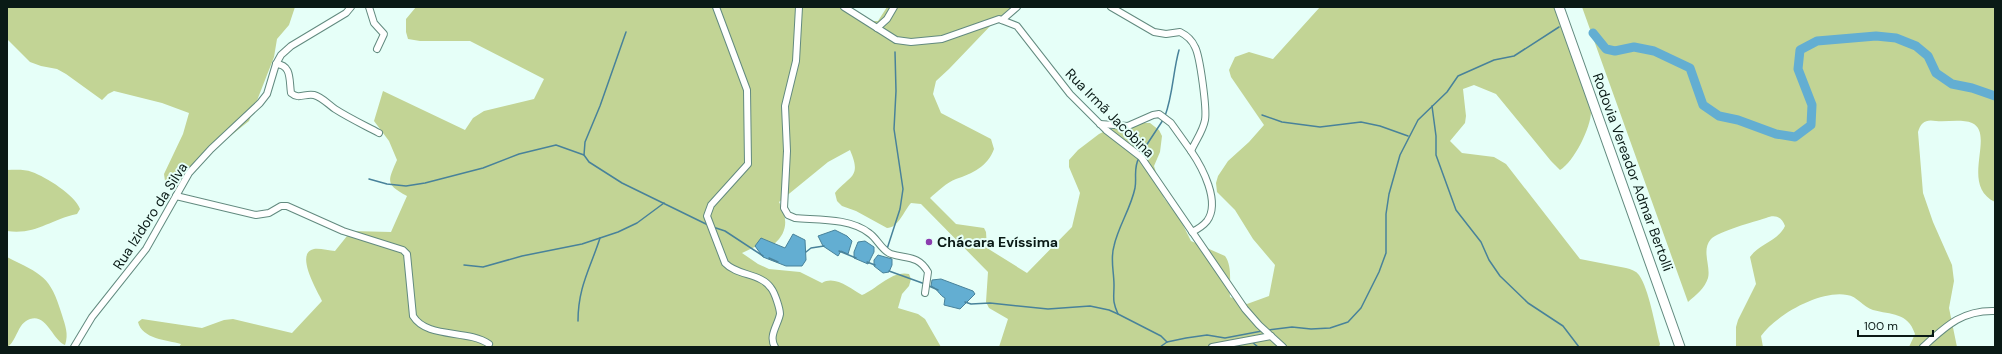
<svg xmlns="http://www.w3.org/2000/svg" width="2002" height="354" font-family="'DM Sans',sans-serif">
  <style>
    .green { fill: #c2d495 }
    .water { fill: #63aed2; stroke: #48829a }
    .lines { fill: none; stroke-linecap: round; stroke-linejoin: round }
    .stream { stroke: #48829a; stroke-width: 1.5 }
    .river { stroke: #63aed2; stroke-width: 9 }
    .minor-casing { stroke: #628a7f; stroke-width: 8 }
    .highway-casing { stroke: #628a7f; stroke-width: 11 }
    .minor { stroke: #fff; stroke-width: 6 }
    .highway { stroke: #fff; stroke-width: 9 }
    .poi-dot { fill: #8b3dae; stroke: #e6fff8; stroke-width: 1.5 }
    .labels { text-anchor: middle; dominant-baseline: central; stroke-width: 4; stroke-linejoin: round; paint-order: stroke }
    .street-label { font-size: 14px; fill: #0a1a16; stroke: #e6fff8 }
    .poi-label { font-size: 14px; font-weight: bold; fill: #0a1a16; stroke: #e6fff8; text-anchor: start }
  </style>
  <rect width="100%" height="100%" fill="#e6fff8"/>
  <g class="green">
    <path d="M7,7H295L289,25L277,39L274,57L249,121L209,153L182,183L175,188L168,186L165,181L164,174L183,134L189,113L162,103L114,91L108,94L102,100L66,74L57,69L41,66L30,62L7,39Z"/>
    <path d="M416,7H850L865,21H878L887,7H1012L995,21L949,69L936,81L933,94L941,113L991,139L994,149C988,166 972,174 956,179C947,182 937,192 930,198L956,224L984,228L986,232L987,248L1027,273L1072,227L1080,193L1069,167V160L1078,150L1099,134L1109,129L1141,123H1150L1159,130L1162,136L1160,152L1154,166L1164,198L1180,219L1191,241L1225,256C1233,267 1229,285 1230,297L1247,304L1269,296L1275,265L1253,239L1235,210L1217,192L1216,183L1218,176L1228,161L1249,142L1264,125L1231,77L1229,70L1235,57L1249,52L1273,59L1320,7H1555L1591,112C1591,127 1574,162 1560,170L1551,161L1496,94L1474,85L1463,89L1466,116L1465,123L1450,141L1462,153L1494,157L1506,164L1580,259L1626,268C1631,269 1636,271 1639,275C1649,289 1655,326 1660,344L1659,347H999L1008,319L989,308L986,302L988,272L921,204L911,203C904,211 898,228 887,228L856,211L842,206L837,201L835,193C850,175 862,178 850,150L828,162L779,202C788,218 788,232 774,244H761L742,253L758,264L769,269L800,272L822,283C835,275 851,289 862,295C877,289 892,270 909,274L911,279L909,286L902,294L898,308L918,314L925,319L941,347H179L181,344C167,340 142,339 138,322L142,319L202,328L224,320L233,319L292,333L322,301C318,292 294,253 314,249C320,248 329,251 335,251L351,231L391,232L407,196C386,184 387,183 397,160L389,141L374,121L383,91L465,130L473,118L484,111L534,99L544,79L470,41H420L408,39L406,32V19Z"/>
    <path d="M1582,7H1995V202C1959,185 1996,134 1972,123C1962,119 1947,122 1936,121C1926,119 1921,122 1918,132L1923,193L1933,222L1952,265L1954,281L1949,308L1957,347H1909L1915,334C1908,312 1891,315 1873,310C1863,307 1857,296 1847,295C1820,290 1776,315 1761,336L1763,347H1736V327L1738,320L1756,284L1750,257C1759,244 1778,241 1785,226C1782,217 1775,214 1766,218C1754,222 1719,231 1711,239C1701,250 1711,266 1708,278C1705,288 1696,295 1688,302Z"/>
    <path d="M7,170C15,170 24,169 32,172C46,177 75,195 80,209L77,214C49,220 36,235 7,231Z"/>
    <path d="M7,257C42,275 50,275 62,315C65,325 69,334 65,345C53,340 46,313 30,319C17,323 17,342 7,347Z"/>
  </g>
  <g class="water">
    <path d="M835,230L847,236L852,241L848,254L841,251L838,256L823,246L818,236Z"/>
    <path d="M793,234L805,240L806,260L802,266H786L763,257L755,246L761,238L785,248Z"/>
    <path d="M865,241L874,247V252L868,264L854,258V252L858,242Z"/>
    <path d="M878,255L892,259V265L889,272L883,273L874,266V260Z"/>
    <path d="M941,279L973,291L975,294L960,309L944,305L945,298C939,295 938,289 931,286L932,280Z"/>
  </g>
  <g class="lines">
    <g class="stream">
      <path d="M1432,106L1436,136V155L1456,210L1481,242L1489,260L1500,276L1528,303L1563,326L1579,347"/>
      <path d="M1262,115L1282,122L1320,127L1361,122L1380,126L1408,136"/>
      <path d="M1165,116C1173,95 1173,71 1179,50"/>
      <path d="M584,155L585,142L600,106L626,32"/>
      <path d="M1140,155L1163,120"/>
      <path d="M369,179L387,184L406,186L425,183L483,168L519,154L556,145L584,155L589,162L622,183L708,225"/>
      <path d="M713,227L725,231L763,256"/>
      <path d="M887,249L900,209L903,189L894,129L896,91L895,52"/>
      <path d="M839,251L856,258"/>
      <path d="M806,252L811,248L824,246"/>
      <path d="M769,258L778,262"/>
      <path d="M867,262L875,265"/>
      <path d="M464,265L483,267L522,256L582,244L618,232L637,223L664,203"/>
      <path d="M889,271L925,284"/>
      <path d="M929,286L938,290"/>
      <path d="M965,302L971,304L990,303L1048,309L1090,306L1109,310L1118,314L1161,336L1167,342"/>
      <path d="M1118,314C1112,301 1114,298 1114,285C1114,271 1110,259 1114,246C1118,227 1131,208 1135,188C1137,178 1133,168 1139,158"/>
      <path d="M578,321C578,287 590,269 600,238"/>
      <path d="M1268,330L1292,327L1311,329L1330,328L1348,322L1361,308L1379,272L1386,253V214L1389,194L1400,155L1418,120L1447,92L1458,76L1494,60L1514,56L1559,27"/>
      <path d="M1252,342L1258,347"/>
      <path d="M1160,347L1167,342L1186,338L1207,335L1225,338L1262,331"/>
    </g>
    <path class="river" d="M1593,33L1606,49L1615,51L1634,47L1654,51L1690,68L1703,105L1719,116L1738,120L1776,134L1795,137L1811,125L1812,105L1798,69L1800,50L1817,41L1876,36L1896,38L1916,46L1928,56L1936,73L1952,84L1972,88L1995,96"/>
    <defs>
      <g id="minor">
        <path d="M369,7L374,23L384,34L377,49"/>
        <path d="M716,7L747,90L748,164L711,205L707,216L725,263C737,276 761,273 771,288C775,293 780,309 780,314C778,325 768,336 775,347"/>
        <path d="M799,7L796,61L785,106L787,151L784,208L788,215L795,218C818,220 850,218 869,233C877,238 882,251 891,254C907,259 918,255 928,272L925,293"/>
        <path d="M844,7L896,40L911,42L942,39L999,19L1017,26L1070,94L1106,130L1141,157L1245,309L1259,325L1283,347"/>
        <path d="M1002,20L1017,7"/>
        <path d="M877,28L887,19L894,7"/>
        <path d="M276,64C292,65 289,80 291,93C299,100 305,93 314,95C322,97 329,105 335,109C349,118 364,125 379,133"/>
        <path d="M1100,124L1128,126L1153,115L1159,114L1171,123L1191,151C1196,140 1203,131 1205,120C1207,109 1200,56 1195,47C1192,40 1186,35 1180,32L1166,34L1154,32L1111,7"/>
        <path d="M1191,151C1202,167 1221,202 1207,221C1203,226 1198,229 1192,232"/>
        <path d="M176,196L256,215L269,213L281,206H287L343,231L403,250L407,254L413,316C427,339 467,329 489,344"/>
        <path d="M74,347L92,317L146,249L189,173L211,149L260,103L267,94L276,64L281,55L291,46L346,13L351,7"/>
        <path d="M1212,347L1271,336"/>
        <path d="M1923,347C1946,326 1962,310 1995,311"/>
      </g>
      <path id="highway" d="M1559,7L1680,347"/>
    </defs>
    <use href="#minor" class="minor-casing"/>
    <use href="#highway" class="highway-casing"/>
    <use href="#minor" class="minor"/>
    <use href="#highway" class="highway"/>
  </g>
  <circle class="poi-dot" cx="929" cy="242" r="4"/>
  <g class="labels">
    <g class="street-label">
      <text transform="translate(1110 113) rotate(45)">Rua Irmã Jacobina</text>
      <text transform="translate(1633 172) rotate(70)">Rodovia Vereador Admar Bertolli</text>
      <text transform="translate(150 216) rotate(-57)">Rua Izidoro da Silva</text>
    </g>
    <g class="poi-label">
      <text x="937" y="242">Chácara Evíssima</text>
    </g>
  </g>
  <rect width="2002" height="354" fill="none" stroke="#0a1a16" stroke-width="16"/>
  <path d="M1858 330v6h75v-6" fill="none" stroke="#0a1a16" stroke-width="2"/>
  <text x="1864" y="330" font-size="12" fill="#0a1a16" stroke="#e6fff8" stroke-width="3" paint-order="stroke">100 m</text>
</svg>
